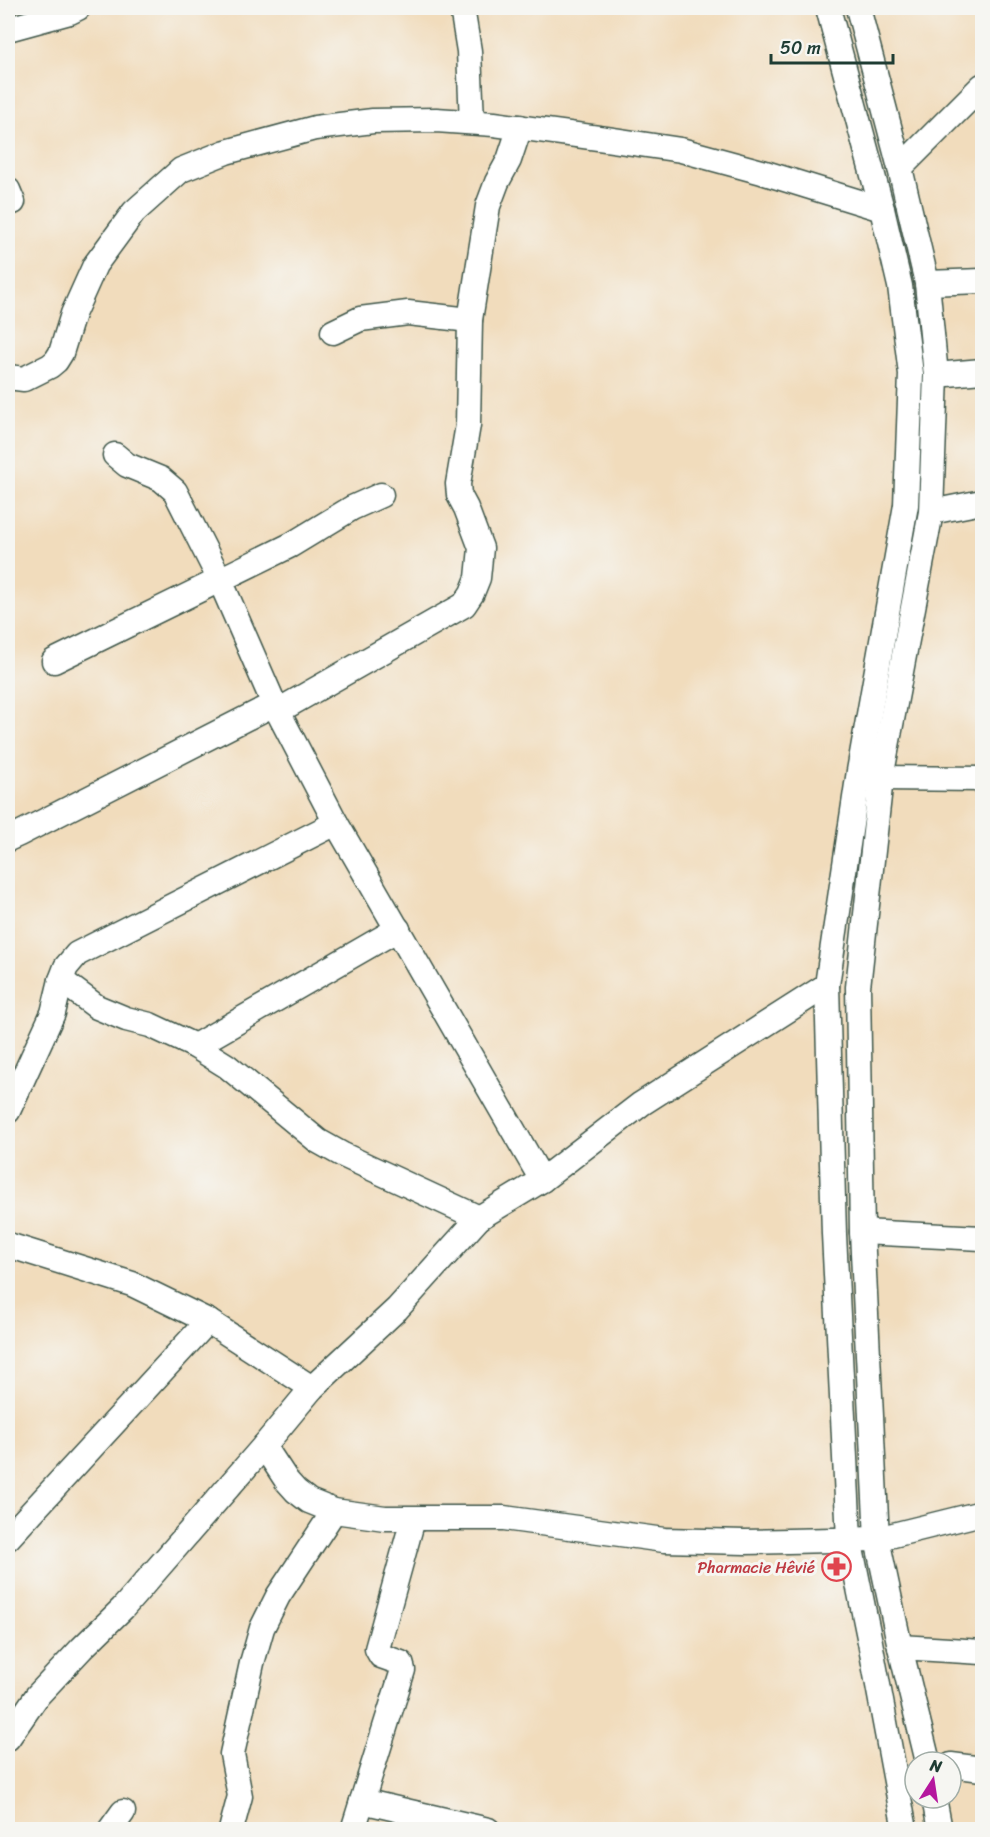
<svg xmlns="http://www.w3.org/2000/svg" width="990" height="1837" font-family="Sriracha,sans-serif">
  <style>
    .lines { fill: none; stroke-linecap: round; stroke-linejoin: round }
    .minor-casing { stroke: #3e5548; stroke-width: 27 }
    .minor { stroke: #fff; stroke-width: 24 }
    .labels { text-anchor: middle; dominant-baseline: central; stroke-width: 6; stroke-linejoin: round; paint-order: stroke }
    .health-label { font-size: 16px; fill: #be3a42; stroke: #f6f6f2; text-anchor: end }
  </style>
  <rect width="100%" height="100%" fill="#f6f6f2"/>
  <filter id="ink" filterUnits="userSpaceOnUse"><feTurbulence type="fractalNoise" baseFrequency=".0167" numOctaves="2"/><feDisplacementMap in="SourceGraphic" scale="12" xChannelSelector="R" yChannelSelector="G"/><feConvolveMatrix kernelMatrix="1 2 1 2 8 2 1 2 1" color-interpolation-filters="sRGB"/></filter>
  <filter id="wash" filterUnits="userSpaceOnUse"><feTurbulence type="fractalNoise" baseFrequency=".008" numOctaves="4" result="noise"/><feDisplacementMap in="SourceGraphic" scale="24" xChannelSelector="R" yChannelSelector="G"/><feGaussianBlur stdDeviation="1.35" result="paint"/><feColorMatrix in="noise" values="0 0 0 0 0 0 0 0 0 0 0 0 0 0 0 0 0 1.4 0 .05"/><feComposite in="paint" operator="in"/></filter>
  <g filter="url(#wash)">
    <rect width="100%" height="100%" fill="#f1dcbc"/>
  </g>
  <g filter="url(#ink)">
    <g class="lines">
      <defs>
        <g id="minor">
          <path d="M462,8L469,51L472,122"/>
          <path d="M828,8L882,209L900,286L911,374L906,505L859,771L827,985L834,1234L849,1539L870,1642L905,1830"/>
          <path d="M858,8L900,168L927,283L936,375L931,512L881,778L858,987L862,1232L877,1539L900,1647L928,1762"/>
          <path d="M8,29L70,12L78,8"/>
          <path d="M900,168L982,86"/>
          <path d="M8,190L13,202"/>
          <path d="M927,283L982,281"/>
          <path d="M333,332L360,319L408,313L470,320"/>
          <path d="M936,375L982,371"/>
          <path d="M8,377L24,379L50,366L56,361L61,353L73,314L95,265L134,212L181,170L226,152L315,128L373,121L436,120L494,124L606,139L681,150L762,172L882,209"/>
          <path d="M115,455L127,465L161,479L175,491L220,580L274,704L336,823L542,1180"/>
          <path d="M931,512L982,502"/>
          <path d="M54,661L291,545L352,508L381,495"/>
          <path d="M278,711L464,605L472,593L478,578L481,548L466,508L459,495L458,484L468,425L470,320L488,206L497,182L509,160L520,127"/>
          <path d="M881,778L982,779"/>
          <path d="M8,839L19,834L274,704"/>
          <path d="M61,980L97,1007L126,1019L150,1025L195,1046L227,1066L318,1141L343,1155L479,1218"/>
          <path d="M195,1046L398,929"/>
          <path d="M8,1111L53,1013L61,980L66,967L77,954L336,823"/>
          <path d="M862,1232L982,1238"/>
          <path d="M8,1245L132,1284L208,1321L312,1388"/>
          <path d="M264,1446L287,1481L296,1491L309,1501L334,1511L385,1518H504L664,1540L745,1542L877,1539L982,1513"/>
          <path d="M8,1538L208,1321"/>
          <path d="M900,1647L982,1652"/>
          <path d="M8,1738L37,1696L82,1648L123,1608L264,1446L312,1388L397,1309L479,1218L542,1180L641,1104L827,985"/>
          <path d="M951,1765L982,1769"/>
          <path d="M934,1798L940,1830"/>
          <path d="M362,1801L488,1830"/>
          <path d="M110,1830L123,1812"/>
          <path d="M231,1830L240,1796L232,1754L252,1663L262,1628L278,1596L334,1511"/>
          <path d="M353,1830L403,1670L401,1663L381,1656L377,1649L413,1519"/>
        </g>
      </defs>
      <use href="#minor" class="minor-casing"/>
      <use href="#minor" class="minor"/>
    </g>
  </g>
  <defs>
    <symbol id="pharmacy-ring" viewBox="-11 -11 22 22"><circle r="9.5" fill="#f6f6f2" stroke="#e0444e" stroke-width="1.5"/><path d="M-2-6h4v4h4v4h-4v4h-4v-4h-4v-4h4Z" fill="#e0444e"/></symbol>
  </defs>
  <g fill-rule="evenodd">
    <use href="#pharmacy-ring" x="820" y="1550" width="33" height="33"/>
  </g>
  <g class="labels">
    <g class="health-label">
      <text x="815" y="1567">Pharmacie Hêvié</text>
    </g>
  </g>
  <rect width="990" height="1837" fill="none" stroke="#f6f6f2" stroke-width="30"/>
  <g transform="translate(933 1780) rotate(12)"><circle r="28" fill="#f6f6f2" stroke="#a0aca6" stroke-width="1.5"/>
  <path d="M0-4.5L10 22L0 15L-10 22Z" fill="#b5179e"/>
  <text y="-9" font-size="16" font-weight="bold" text-anchor="middle" fill="#1f3d34">N</text>
  </g>
  <path d="M771 54v9h122v-9" fill="none" stroke="#1f3d34" stroke-width="3"/>
  <text x="780" y="54" font-size="18" fill="#1f3d34" stroke="#f6f6f2" stroke-width="4.5" paint-order="stroke">50 m</text>
</svg>
